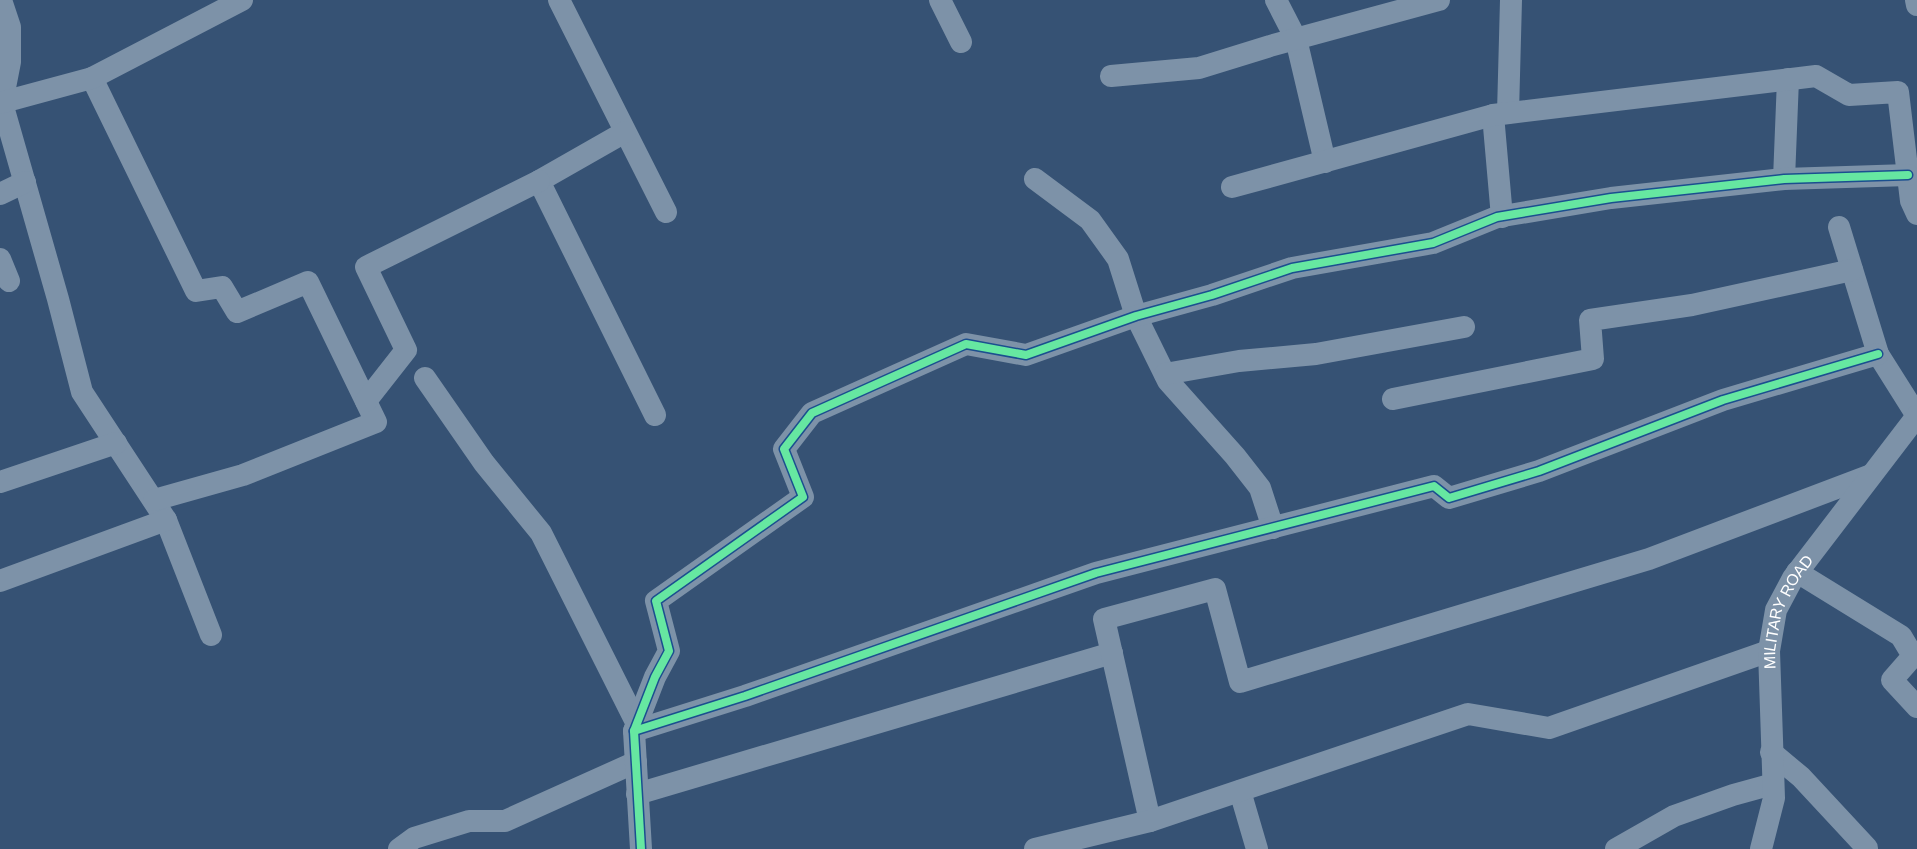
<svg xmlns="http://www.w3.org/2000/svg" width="1917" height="849" font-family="Arial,sans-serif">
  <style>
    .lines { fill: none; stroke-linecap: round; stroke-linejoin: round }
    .minor { stroke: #7d92a8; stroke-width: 22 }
    .cycleway-casing { stroke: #1b4f8f; stroke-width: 11 }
    .cycleway { stroke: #66e7a1; stroke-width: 8 }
    .labels { text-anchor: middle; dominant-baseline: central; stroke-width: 4.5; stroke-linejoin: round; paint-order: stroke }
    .street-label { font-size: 16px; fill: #fff; stroke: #1b4f8f }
  </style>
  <rect width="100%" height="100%" fill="#365274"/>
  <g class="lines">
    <g class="minor">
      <path d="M1,0L10,27V62L2,103L58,299L82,392L166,520L211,635"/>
      <path d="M559,0L666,212"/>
      <path d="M940,0L961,42"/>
      <path d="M1276,0L1296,39L1325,162"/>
      <path d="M1916,0L1917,5"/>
      <path d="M1111,76L1199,68L1270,46L1439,0"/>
      <path d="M92,78L196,291L222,287L237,312L308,282L376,422L243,475L154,500"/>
      <path d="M0,103L92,78L242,0"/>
      <path d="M1508,113L1511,0"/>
      <path d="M1493,115L1502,217"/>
      <path d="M625,132L539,181L655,415"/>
      <path d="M1035,179L1090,220L1118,259L1136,316L1168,381L1235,456L1260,488L1273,528"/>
      <path d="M1784,179L1788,79"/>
      <path d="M1232,187L1493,115L1816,76L1849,95L1898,92L1911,201L1917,214"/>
      <path d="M0,194L25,182"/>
      <path d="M1839,227L1878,354L1917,416"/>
      <path d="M0,259L9,281"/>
      <path d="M1165,374L1239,361L1316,354L1464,327"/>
      <path d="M425,378L484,463L541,533L637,724"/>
      <path d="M1393,399L1593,359L1590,320L1692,305L1852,270"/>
      <path d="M366,401L406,350L366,267L539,181"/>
      <path d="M0,482L116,443"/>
      <path d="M1797,572L1901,636L1913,656L1892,680L1917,707"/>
      <path d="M0,581L166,520"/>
      <path d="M634,731L745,696L1096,573L1434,486L1449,498L1539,471L1723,400L1878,354"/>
      <path d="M1771,752L1801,777L1867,848"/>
      <path d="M1240,791L1257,849"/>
      <path d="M637,794L1112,653"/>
      <path d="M1150,821L1104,619L1215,589L1240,682L1649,559L1871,475"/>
      <path d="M399,849L414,838L469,821H505L636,762"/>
      <path d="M641,849L634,731L655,677L669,651L656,601L803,497L784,449L812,413L966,344L1026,355L1136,316L1212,295L1292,268L1433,243L1497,217L1611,198L1784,179L1908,175"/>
      <path d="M1035,849L1150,821L1468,714L1549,728L1769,651"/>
      <path d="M1616,849L1674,816L1733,795L1773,784"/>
      <path id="s1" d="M1761,849L1774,798L1769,651L1776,610L1793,578L1917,416"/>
    </g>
    <defs>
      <g id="cycleway">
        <path d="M634,731L745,696L1096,573L1434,486L1449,498L1539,471L1723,400L1878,354"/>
        <path d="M641,849L634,731L655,677L669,651L656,601L803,497L784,449L812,413L966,344L1026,355L1136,316L1212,295L1292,268L1433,243L1497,217L1611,198L1784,179L1908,175"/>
      </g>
    </defs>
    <use href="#cycleway" class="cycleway-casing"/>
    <use href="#cycleway" class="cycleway"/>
  </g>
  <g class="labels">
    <g class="street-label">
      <text stroke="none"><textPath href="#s1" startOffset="243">MILITARY ROAD</textPath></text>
    </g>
  </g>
</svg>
